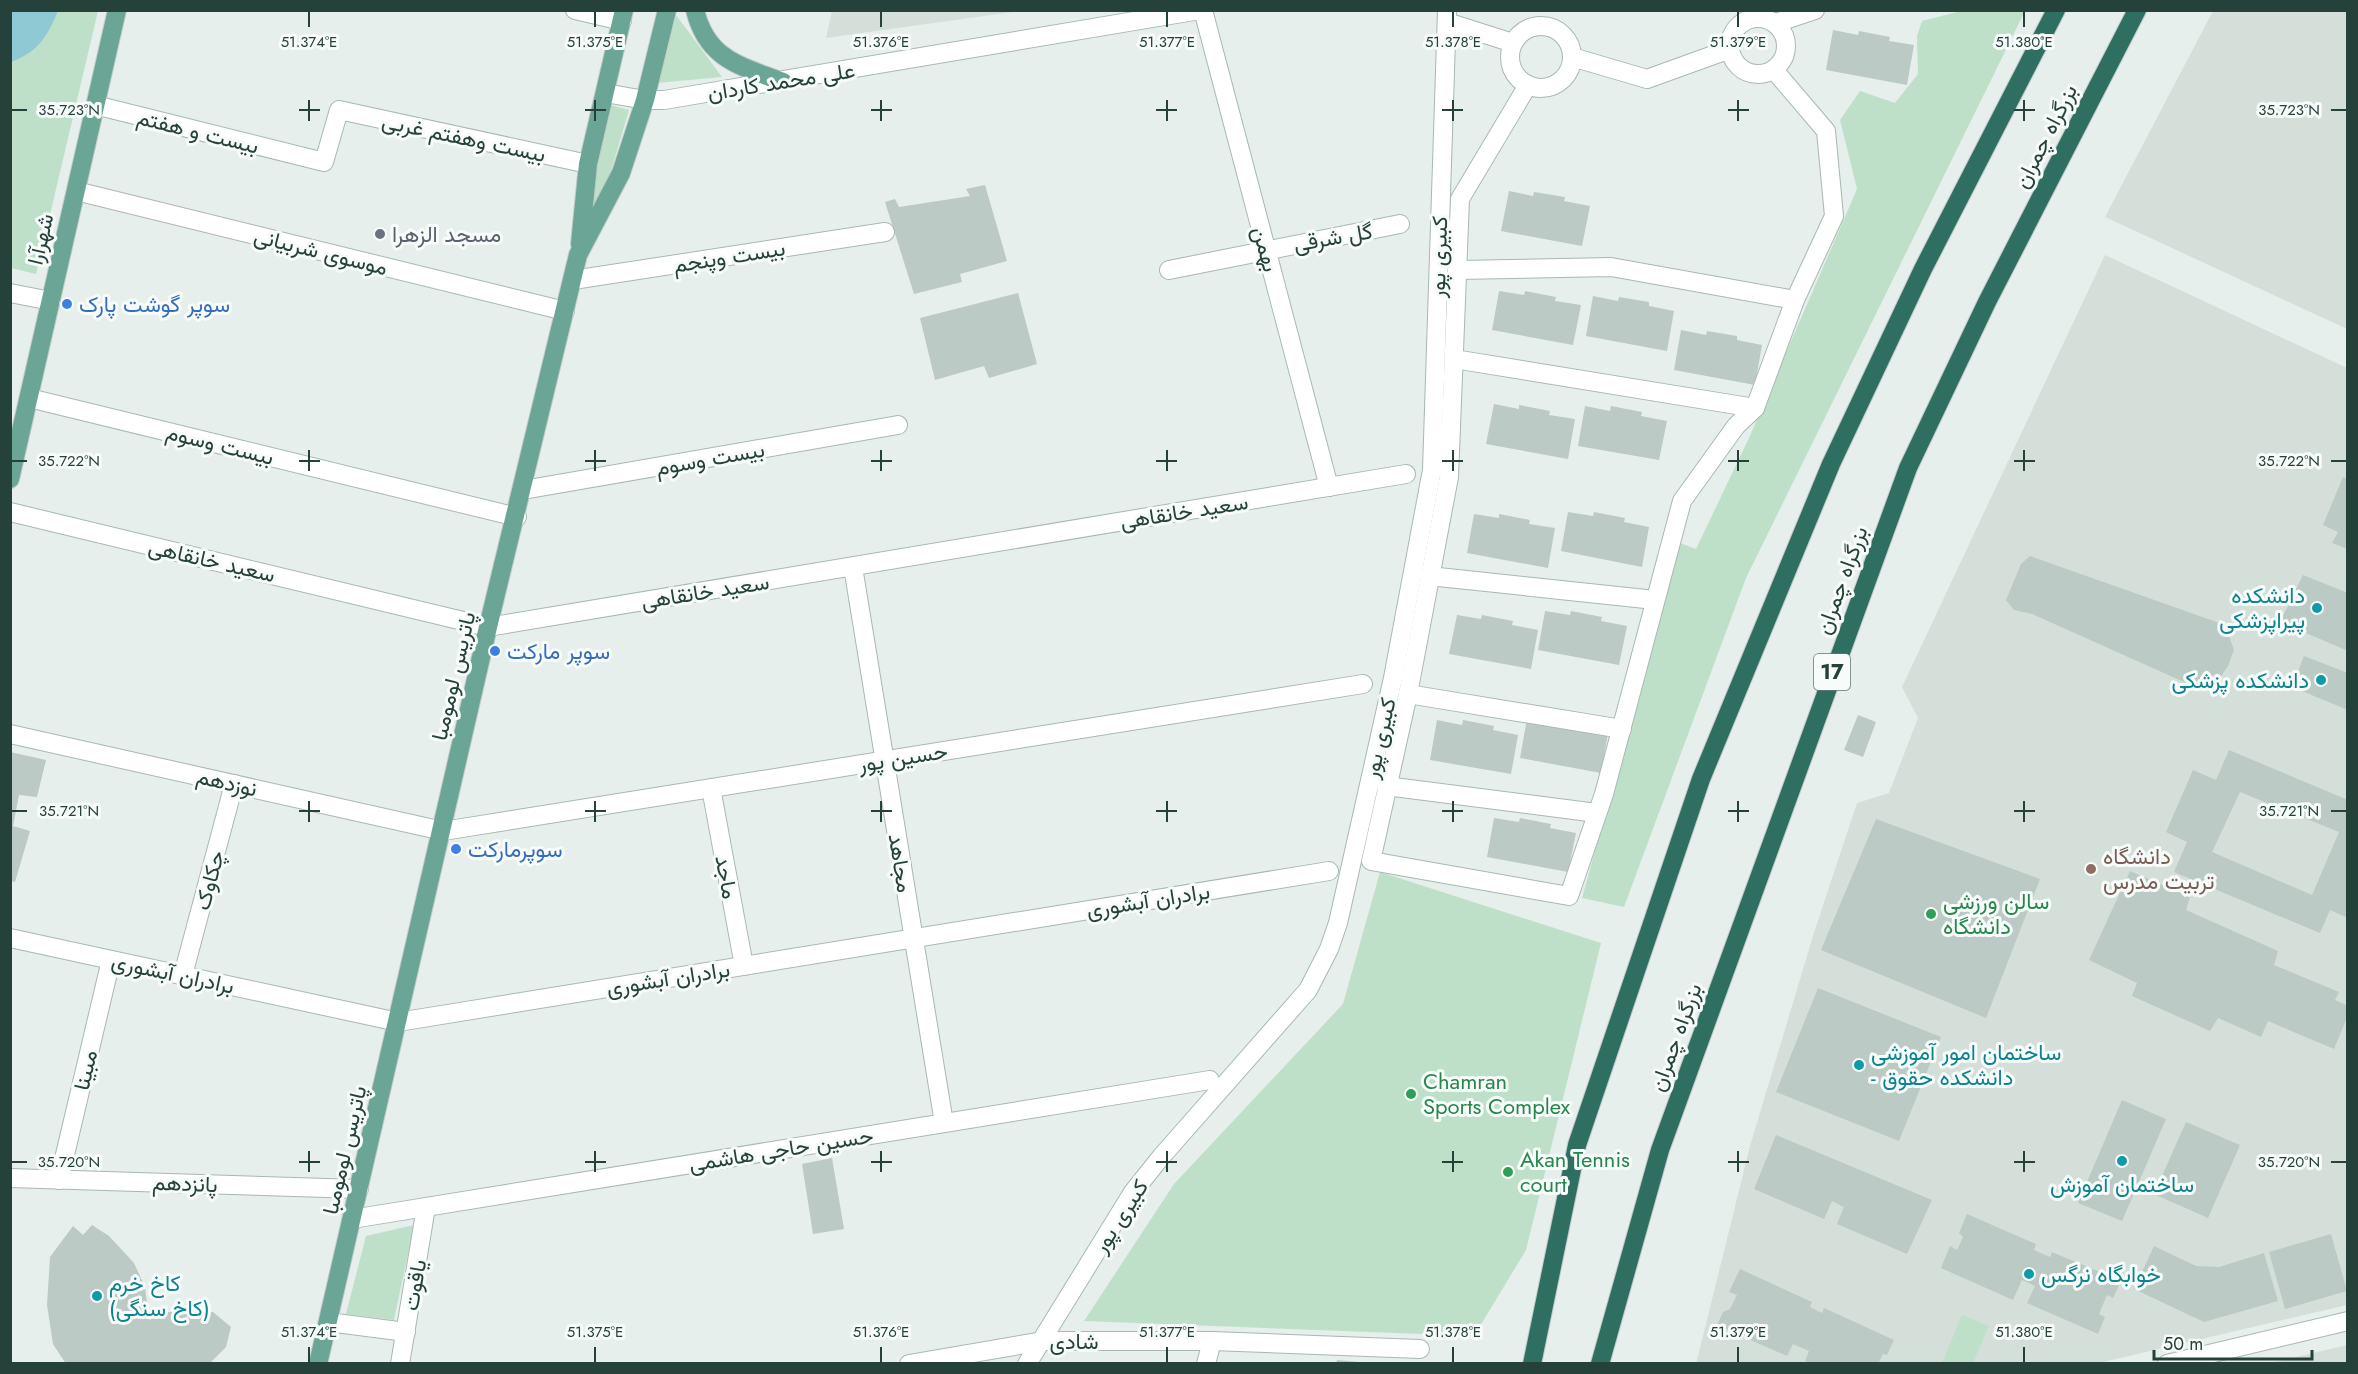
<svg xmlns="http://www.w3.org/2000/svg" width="2358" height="1374" font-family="Jost,Vazirmatn,sans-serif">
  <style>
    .built { fill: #d4dfda }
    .green { fill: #bfe0c8 }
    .water { fill: #8ec9d4 }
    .building { fill: #bbcac4; fill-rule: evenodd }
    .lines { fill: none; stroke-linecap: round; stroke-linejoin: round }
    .minor-casing { stroke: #a8b8b2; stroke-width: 20 }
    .major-casing { stroke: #c2cac8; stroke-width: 20 }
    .highway-casing { stroke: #c2cac8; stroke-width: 20 }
    .minor { stroke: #fff; stroke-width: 18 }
    .major { stroke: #6aa596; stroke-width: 18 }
    .highway { stroke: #2f6f62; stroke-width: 18 }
    .ticks { fill: none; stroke: #24423a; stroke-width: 2 }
    .worship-dot { fill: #6b7280; stroke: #f7fbf9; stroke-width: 2 }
    .shop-dot { fill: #3f7fe0; stroke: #f7fbf9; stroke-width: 2 }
    .culture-dot { fill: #0f9aa8; stroke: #f7fbf9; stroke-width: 2 }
    .education-dot { fill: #8d6e63; stroke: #f7fbf9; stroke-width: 2 }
    .leisure-dot { fill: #2e9e5b; stroke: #f7fbf9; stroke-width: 2 }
    .labels { text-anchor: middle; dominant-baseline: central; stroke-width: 6; stroke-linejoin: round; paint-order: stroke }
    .shield { fill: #f7fbf9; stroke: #637a73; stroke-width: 1.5 }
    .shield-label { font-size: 21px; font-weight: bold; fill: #24423a }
    .street-label { font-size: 22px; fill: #24423a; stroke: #f7fbf9 }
    .worship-label { font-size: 22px; fill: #5b616d; stroke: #f7fbf9; text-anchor: start }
    .shop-label { font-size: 22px; fill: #366cbe; stroke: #f7fbf9; text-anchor: start }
    .culture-label { font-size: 22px; fill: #0d838f; stroke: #f7fbf9; text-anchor: start }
    .education-label { font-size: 22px; fill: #785e54; stroke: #f7fbf9; text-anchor: start }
    .leisure-label { font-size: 22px; fill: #27864d; stroke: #f7fbf9; text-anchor: start }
    .ticks-label { font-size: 15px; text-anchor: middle; fill: #24423a; stroke: #f7fbf9; stroke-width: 6; stroke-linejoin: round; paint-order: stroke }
  </style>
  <rect width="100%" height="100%" fill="#e6efeb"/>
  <g class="built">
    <path d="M832,11V10L1020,11L826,38Z"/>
    <path d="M2213,11H2347V329L2105,217Z"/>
    <path d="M2105,255L2347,368V1305L2099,1363L1696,1364L1750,1146L1813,936L1857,803L1889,793L1918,718L1902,687Z"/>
    <path d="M2347,1345V1363H2271Z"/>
  </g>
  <g class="green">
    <path d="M11,11H98L36,274L11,268Z"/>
    <path d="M1961,11H2025L1746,578L1624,907L1582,898L1680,543L1696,549L1749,438L1857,189L1840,120L1860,91L1895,103L1918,74L1917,36L1922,21Z"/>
    <path d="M676,15L722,77L657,83Z"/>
    <path d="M610,105L629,110L602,201L586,229L588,196Z"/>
    <path d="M1380,872L1601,943L1526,1250L1474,1336L1084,1321L1174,1184L1343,1004Z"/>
    <path d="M414,1225L394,1320L346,1314L366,1236Z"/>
    <path d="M1962,1315L1989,1326L1973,1363H1942Z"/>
  </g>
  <path class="water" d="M11,10L58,11C47,37 38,52 11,62Z"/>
  <g class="building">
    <path d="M1833,30L1858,35L1859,31L1890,37L1889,41L1914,45L1907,85L1826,70Z"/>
    <path d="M985,185L1007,261L960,274L962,282L914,294L885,202L895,199L899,207L970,196L966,189Z"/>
    <path d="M1509,191L1533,196L1534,192L1565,197L1564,201L1590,206L1582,246L1501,231Z"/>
    <path d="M1499,291L1524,295L1525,291L1556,297L1555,301L1581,305L1573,345L1492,330Z"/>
    <path d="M1018,293L1037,364L989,378L984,366L935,380L920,318Z"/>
    <path d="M1593,296L1618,301L1619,297L1649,302V306L1674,311L1667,351L1586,336Z"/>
    <path d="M1681,330L1706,335L1707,331L1737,336V340L1762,345L1755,385L1674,370Z"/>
    <path d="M1494,404L1519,409V405L1550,411L1549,415L1575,419L1568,459L1486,444Z"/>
    <path d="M1585,406L1610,411L1611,406L1642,412L1641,416L1667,421L1659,460L1578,446Z"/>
    <path d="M2343,477L2348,479V549L2332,543L2338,532L2323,525Z"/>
    <path d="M1568,512L1593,516L1594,512L1625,518L1624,522L1649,527L1642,567L1561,551Z"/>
    <path d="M1474,514L1499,518V514L1530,520L1529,524L1555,528L1548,568L1467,553Z"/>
    <path d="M2030,556L2225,625L2234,650L2228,666L2213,688L2193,686L2032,614L2014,610L2006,600L2021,564Z"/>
    <path d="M2303,575L2348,593V651L2280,622Z"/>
    <path d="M1545,611L1570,615L1571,611L1602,617L1601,621L1627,626L1619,665L1538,650Z"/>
    <path d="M1457,615L1481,619L1482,615L1513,621L1512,625L1538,630L1531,669L1449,654Z"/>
    <path d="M2304,656L2348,673V710L2292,687Z"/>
    <path d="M1858,715L1876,722L1863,757L1844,750Z"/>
    <path d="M1527,719L1608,733L1601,773L1520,758Z"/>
    <path d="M1437,720L1462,725L1463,720L1494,726L1493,730L1518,735L1511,774L1430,760Z"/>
    <path d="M2229,750L2348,800V918L2330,910L2320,933L2174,872L2187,842L2166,832L2193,770L2216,780ZM2240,792L2339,832L2312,895L2212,852Z"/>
    <path d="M10,752L46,760L37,797L19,795L13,826L30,831L15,882L10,881Z"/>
    <path d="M1494,818L1519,822L1520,818L1551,824L1550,828L1576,833L1568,872L1487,857Z"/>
    <path d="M1876,819L2040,879L1986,1018L1821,950Z"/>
    <path d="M2130,871L2190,897L2186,910L2278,951L2274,965L2339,992L2335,1000L2348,1006V1015L2334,1049L2268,1021L2261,1037L2218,1018L2210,1031L2132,996L2137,983L2089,960Z"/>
    <path d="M1818,988L1941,1037L1899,1141L1776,1092Z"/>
    <path d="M2122,1100L2166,1119L2122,1221L2078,1203Z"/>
    <path d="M2186,1122L2240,1145L2208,1218L2154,1194Z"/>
    <path d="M1776,1135L1932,1200L1907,1254L1837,1224L1844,1207L1832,1201L1824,1219L1754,1189Z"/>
    <path d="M832,1158L844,1229L813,1234L802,1164Z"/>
    <path d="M1967,1214L2036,1244L2034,1250L2050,1257L2052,1252L2121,1281L2113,1298L2107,1295L2099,1314L2105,1317L2098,1334L2027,1303L2035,1286L2022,1280L2013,1300L1941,1268L1950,1246L1957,1250L1963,1237L1959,1233Z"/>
    <path d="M92,1225L109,1236L134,1263L145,1287L149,1320L166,1312H213L231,1327L226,1347L211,1362L66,1364L53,1344L47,1305L50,1257L73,1226L83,1235Z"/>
    <path d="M2331,1234L2347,1291L2285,1309L2269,1252Z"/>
    <path d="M2154,1246L2196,1266L2219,1267L2264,1253L2278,1301L2204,1322L2134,1289Z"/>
    <path d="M1740,1269L1812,1302L1810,1307L1822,1313L1824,1308L1894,1340L1887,1355L1883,1354L1878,1364H1811L1805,1361L1809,1351L1793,1344L1787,1356L1717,1325L1723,1312L1730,1309L1737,1295L1729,1292Z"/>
    <path d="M1337,1360L1358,1362V1364H1336Z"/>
  </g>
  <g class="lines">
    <defs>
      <g id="minor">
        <path d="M575,10L622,21"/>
        <path d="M1203,10L1329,487"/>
        <circle cx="1758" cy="46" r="28"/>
        <path d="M1447,22L1513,43"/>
        <path d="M1776,23L1815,10"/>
        <circle cx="1541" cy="57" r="31"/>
        <path d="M1572,57L1647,79L1730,49"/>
        <path d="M1528,85L1460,199L1449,477L1408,694L1371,861L1569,896L1604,794L1682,501L1736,426L1755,408L1795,300L1834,216L1826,131L1774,70"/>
        <path d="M605,93L645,100H664L1200,10"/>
        <path d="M95,105L324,162L339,110L588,164"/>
        <path d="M76,191L565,311"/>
        <path d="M1169,270L1400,224"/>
        <path d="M1457,270L1611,267L1795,300"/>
        <path d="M573,280L885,232"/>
        <path d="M10,293L51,301"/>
        <path d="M1454,359L1755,408"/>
        <path d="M29,398L517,517"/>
        <path d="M523,490L898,425"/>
        <path d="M10,512L488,627L1406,474"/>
        <path d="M853,567L944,1123"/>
        <path d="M1429,576L1655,600"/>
        <path d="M1408,694L1622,729"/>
        <path d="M10,734L443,831L1363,684"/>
        <path d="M1386,786L1597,813"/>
        <path d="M711,788L744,966"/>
        <path d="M10,938L398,1022L1329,871"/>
        <path d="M183,975L234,784"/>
        <path d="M10,1178L359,1189"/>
        <path d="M59,1180L111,960"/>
        <path d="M352,1219L1210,1080"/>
        <path d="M328,1322L406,1332"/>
        <path d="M400,1364L426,1207"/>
        <path d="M909,1364L1043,1341H1212L1420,1349"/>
        <path d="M1027,1364L1133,1192L1161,1157L1308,990L1329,949L1338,923L1393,678L1432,470L1447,10"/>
        <path d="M1206,1364L1212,1341"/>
        <path d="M2167,1364L2348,1321"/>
      </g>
      <g id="major">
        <path d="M695,10C707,60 741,66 783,82"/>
        <path d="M580,244L588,164L624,10"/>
        <path d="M10,479L117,10"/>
        <path d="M318,1364L488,627L578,255L621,173L645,100L667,10"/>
      </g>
      <g id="highway">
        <path d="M1532,1364L1577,1145L1701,779L1831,464L1923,269L2056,10"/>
        <path d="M1600,1364L1660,1150L1908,468L1987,302L2137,10"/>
      </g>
    </defs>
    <use href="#minor" class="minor-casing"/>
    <use href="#major" class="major-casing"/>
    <use href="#highway" class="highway-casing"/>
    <use href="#minor" class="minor"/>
    <use href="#major" class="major"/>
    <use href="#highway" class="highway"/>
  </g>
  <path class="ticks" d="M309,12V27M595,12V27M881,12V27M1167,12V27M1453,12V27M1738,12V27M2024,12V27M309,100V121M595,100V121M881,100V121M1167,100V121M1453,100V121M1738,100V121M2024,100V121M12,110H27M299,110H320M585,110H606M871,110H892M1156,110H1177M1442,110H1463M1728,110H1749M2014,110H2035M2331,110H2346M309,450V471M595,450V471M881,450V471M1167,450V471M1453,450V471M1738,450V471M2024,450V471M12,461H27M299,461H320M585,461H606M871,461H892M1156,461H1177M1442,461H1463M1728,461H1749M2014,461H2035M2331,461H2346M309,801V822M595,801V822M881,801V822M1167,801V822M1453,801V822M1738,801V822M2024,801V822M12,811H27M299,811H320M585,811H606M871,811H892M1156,811H1177M1442,811H1463M1728,811H1749M2014,811H2035M2331,811H2346M309,1151V1172M595,1151V1172M881,1151V1172M1167,1151V1172M1453,1151V1172M1738,1151V1172M2024,1151V1172M12,1162H27M299,1162H320M585,1162H606M871,1162H892M1156,1162H1177M1442,1162H1463M1728,1162H1749M2014,1162H2035M2331,1162H2346M309,1347V1362M595,1347V1362M881,1347V1362M1167,1347V1362M1453,1347V1362M1738,1347V1362M2024,1347V1362"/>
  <circle class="worship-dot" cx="380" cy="234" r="6"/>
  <g class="shop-dot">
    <circle cx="67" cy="304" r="6"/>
    <circle cx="495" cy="651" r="6"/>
    <circle cx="456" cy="849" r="6"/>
  </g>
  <g class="culture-dot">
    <circle cx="2317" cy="608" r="6"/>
    <circle cx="2321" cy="680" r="6"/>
    <circle cx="1859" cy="1065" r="6"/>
    <circle cx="2122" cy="1161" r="6"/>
    <circle cx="2029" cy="1274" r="6"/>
    <circle cx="97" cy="1296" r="6"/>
  </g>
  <circle class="education-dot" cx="2091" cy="869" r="6"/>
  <g class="leisure-dot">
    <circle cx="1931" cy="914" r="6"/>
    <circle cx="1411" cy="1094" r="6"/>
    <circle cx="1508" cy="1172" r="6"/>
  </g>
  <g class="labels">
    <rect class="shield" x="1814" y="654" width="36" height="36" rx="4.5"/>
    <g class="shield-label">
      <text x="1832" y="672">17</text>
    </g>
    <g class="street-label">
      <text transform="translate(781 81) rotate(-9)">علی محمد کاردان</text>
      <text transform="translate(198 131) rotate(14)">بیست و هفتم</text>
      <text transform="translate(2045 136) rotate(-63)">بزرگراه چمران</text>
      <text transform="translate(464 137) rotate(12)">بیست وهفتم غربی</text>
      <text transform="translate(1333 237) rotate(-10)">گل شرقی</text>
      <text transform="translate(40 239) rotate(-77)">شهرآرا</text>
      <text transform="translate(1266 249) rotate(75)">بهمن</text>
      <text transform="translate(321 251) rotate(14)">موسوی شربیانی</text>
      <text transform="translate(729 256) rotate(-9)">بیست وپنجم</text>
      <text transform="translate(1438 257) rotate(-88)">کبیری پور</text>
      <text transform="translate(220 444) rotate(14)">بیست وسوم</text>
      <text transform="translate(710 458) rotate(-10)">بیست وسوم</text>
      <text transform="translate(1184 511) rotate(-9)">سعید خانقاهی</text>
      <text transform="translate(212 560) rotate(13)">سعید خانقاهی</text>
      <text transform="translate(1841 580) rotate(-70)">بزرگراه چمران</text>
      <text transform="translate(705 591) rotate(-9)">سعید خانقاهی</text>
      <text transform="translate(453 676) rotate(-77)">پاتریس لومومبا</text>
      <text transform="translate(1379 738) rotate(-77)">کبیری پور</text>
      <text transform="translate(903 757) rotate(-9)">حسین پور</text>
      <text transform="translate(227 782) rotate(13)">نوزدهم</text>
      <text transform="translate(901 863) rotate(81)">مجاهد</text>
      <text transform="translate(727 877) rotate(80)">ماجد</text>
      <text transform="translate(209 880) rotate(-75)">چکاوک</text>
      <text transform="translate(1148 900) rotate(-9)">برادران آبشوری</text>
      <text transform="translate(173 973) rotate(12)">برادران آبشوری</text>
      <text transform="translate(668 978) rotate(-9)">برادران آبشوری</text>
      <text transform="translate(1675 1037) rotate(-70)">بزرگراه چمران</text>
      <text transform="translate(85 1070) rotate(-77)">مبینا</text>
      <text transform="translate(781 1149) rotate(-9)">حسین حاجی هاشمی</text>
      <text transform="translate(344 1150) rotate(-77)">پاتریس لومومبا</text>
      <text transform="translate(185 1183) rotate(2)">پانزدهم</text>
      <text transform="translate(1120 1216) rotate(-57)">کبیری پور</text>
      <text transform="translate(414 1285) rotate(-80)">یاقوت</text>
      <text x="1074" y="1341">شادی</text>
    </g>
    <g class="worship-label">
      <text x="392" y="234">مسجد الزهرا</text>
    </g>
    <g class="shop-label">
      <text x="79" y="304">سوپر گوشت پارک</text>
      <text x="507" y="651">سوپر مارکت</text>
      <text x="468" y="849">سوپرمارکت</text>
    </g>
    <g class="culture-label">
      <text x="2305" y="595" text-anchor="end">دانشکده<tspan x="2305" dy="25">پیراپزشکی</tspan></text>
      <text x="2309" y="680" text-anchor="end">دانشکده پزشکی</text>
      <text x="1871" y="1052">ساختمان امور آموزشی<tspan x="1871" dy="25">- دانشکده حقوق</tspan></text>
      <text x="2122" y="1184" text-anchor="middle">ساختمان آموزش</text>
      <text x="2041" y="1274">خوابگاه نرگس</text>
      <text x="109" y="1283">کاخ خرم<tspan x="109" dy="25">(کاخ سنگی)</tspan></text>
    </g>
    <g class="education-label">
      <text x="2103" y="856">دانشگاه<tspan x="2103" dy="25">تربیت مدرس</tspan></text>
    </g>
    <g class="leisure-label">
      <text x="1943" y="901">سالن ورزشی<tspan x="1943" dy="25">دانشگاه</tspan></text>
      <text x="1423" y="1081">Chamran<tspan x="1423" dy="25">Sports Complex</tspan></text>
      <text x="1520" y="1159">Akan Tennis<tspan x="1520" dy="25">court</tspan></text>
    </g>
  </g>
  <g class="ticks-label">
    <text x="309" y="47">51.374°E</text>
    <text x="595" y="47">51.375°E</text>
    <text x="881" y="47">51.376°E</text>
    <text x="1167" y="47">51.377°E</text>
    <text x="1453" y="47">51.378°E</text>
    <text x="1738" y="47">51.379°E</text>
    <text x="2024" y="47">51.380°E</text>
    <text x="69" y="115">35.723°N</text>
    <text x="2289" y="115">35.723°N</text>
    <text x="69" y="466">35.722°N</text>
    <text x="2289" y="466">35.722°N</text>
    <text x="69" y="816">35.721°N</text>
    <text x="2289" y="816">35.721°N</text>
    <text x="69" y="1167">35.720°N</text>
    <text x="2289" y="1167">35.720°N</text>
    <text x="309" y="1337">51.374°E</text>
    <text x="595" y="1337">51.375°E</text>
    <text x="881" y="1337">51.376°E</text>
    <text x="1167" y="1337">51.377°E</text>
    <text x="1453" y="1337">51.378°E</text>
    <text x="1738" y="1337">51.379°E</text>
    <text x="2024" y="1337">51.380°E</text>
  </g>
  <rect width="2358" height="1374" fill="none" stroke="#24423a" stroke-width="24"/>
  <path d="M2154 1350v9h158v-9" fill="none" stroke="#24423a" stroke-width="3"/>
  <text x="2163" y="1350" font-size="18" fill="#24423a" stroke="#f7fbf9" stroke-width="4.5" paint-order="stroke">50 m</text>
</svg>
